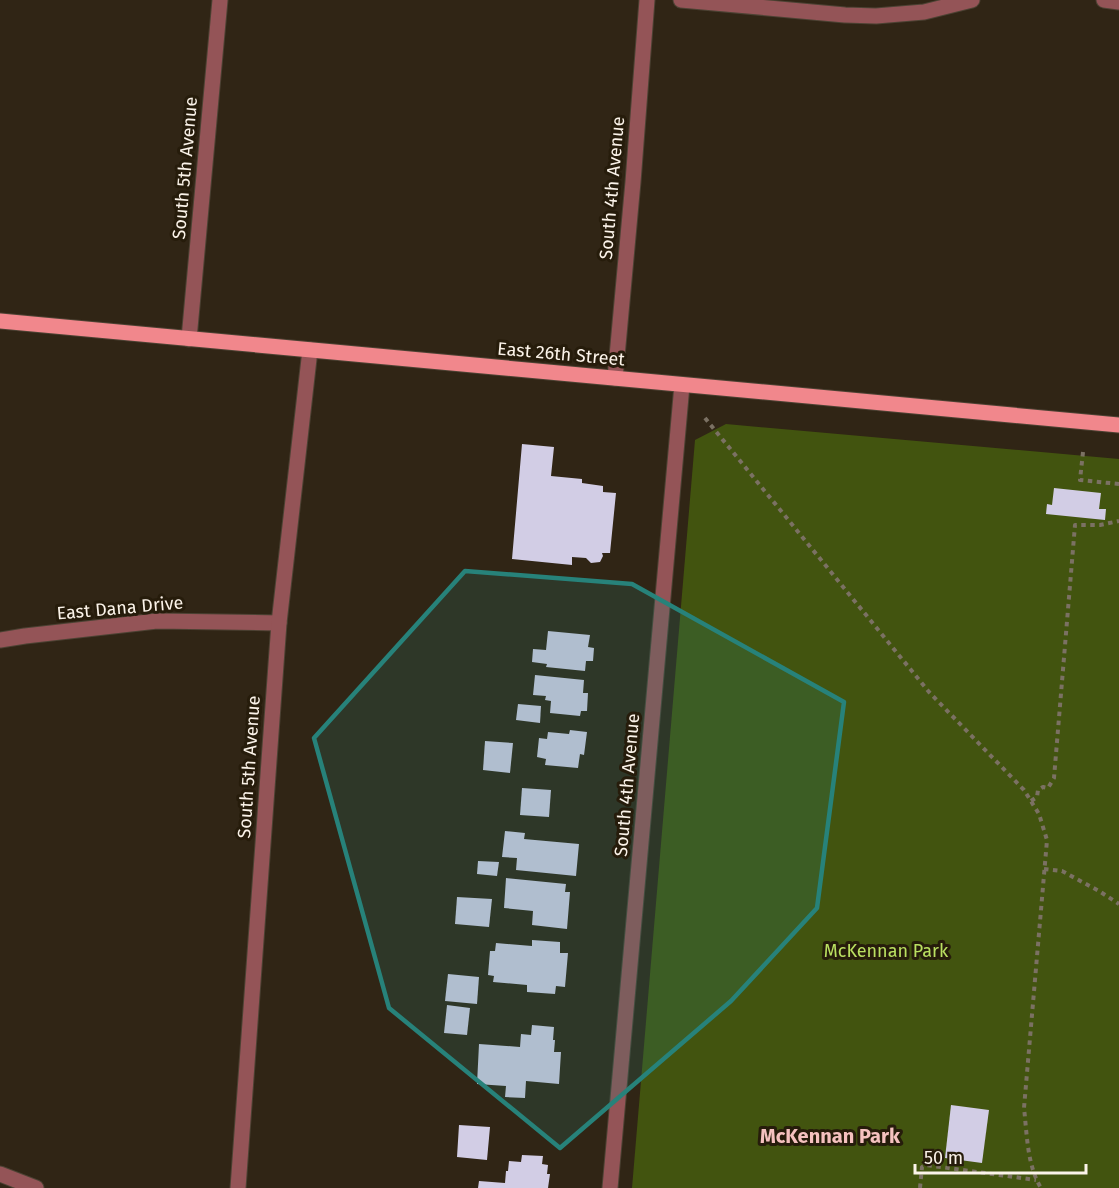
<svg xmlns="http://www.w3.org/2000/svg" width="1119" height="1188" font-family="'Fira Sans',sans-serif">
  <style>
    .green { fill: #42540f }
    .building { fill: #d2cde5 }
    .lines { fill: none; stroke-linecap: round; stroke-linejoin: round }
    .minor-casing { stroke: #4c4233; stroke-width: 17 }
    .major-casing { stroke: #4c4233; stroke-width: 17 }
    .path { stroke: #7b7163; stroke-width: 4; stroke-dasharray: 4.5 4.5; stroke-linecap: butt }
    .minor { stroke: #945457; stroke-width: 15 }
    .major { stroke: #f1878c; stroke-width: 15 }
    .marked { fill: #27827a; fill-opacity: 0.2; stroke: #27827a; stroke-width: 4.5; stroke-linejoin: round }
    .labels { text-anchor: middle; dominant-baseline: central; stroke-width: 6; stroke-linejoin: round; paint-order: stroke }
    .street-label { font-size: 18px; fill: #fbf3e9; stroke: #261c0b }
    .park-label { font-size: 18px; fill: #bae061; stroke: #261c0b }
    .neighbourhood-label { font-size: 20px; font-weight: bold; fill: #f5c1bf; stroke: #261c0b }
  </style>
  <rect width="100%" height="100%" fill="#302515"/>
  <path class="green" d="M726,424L1119,459V1188H632L695,440Z"/>
  <g class="building">
    <path d="M522,444L554,447L551,476L582,479V483L603,486V492L616,493L610,553H602L603,556L600,562L591,563L586,558L572,557V565L512,559Z"/>
    <path d="M1054,488L1101,493L1099,509H1106L1105,520L1046,514L1047,504L1052,505Z"/>
    <path d="M548,631L590,635L588,647L594,648L593,661H586L585,671L546,667L547,664L532,662L533,649L546,650Z"/>
    <path d="M535,675L584,680L583,693H588L587,711H581L580,716L550,713L551,701L545,700L546,696L533,695Z"/>
    <path d="M518,704L541,706L540,723L516,720Z"/>
    <path d="M570,730L587,732L584,755L580,754L578,768L545,765L546,759L537,757L539,738L547,739L548,732L569,734Z"/>
    <path d="M485,741L513,743L510,773L483,770Z"/>
    <path d="M522,788L551,790L549,817L520,815Z"/>
    <path d="M505,831L525,833L524,839L579,844L576,876L516,870L517,858L502,857Z"/>
    <path d="M478,861L499,862L497,876L477,874Z"/>
    <path d="M506,878L566,884L565,892H570L567,929L532,925L533,911L504,908Z"/>
    <path d="M457,897L492,899L489,927L455,924Z"/>
    <path d="M532,940L560,942V953H568L565,987L556,986L555,994L527,992V985L493,982L494,976L488,975L490,951H495L496,943L532,946Z"/>
    <path d="M448,974L479,977L477,1004L445,1001Z"/>
    <path d="M447,1005L470,1008L467,1035L444,1033Z"/>
    <path d="M532,1025L554,1027L553,1040H555L554,1052H561L559,1084L526,1081L525,1098L505,1097L506,1086L477,1084L479,1044L520,1047L521,1034L531,1035Z"/>
    <path d="M951,1105L989,1110L982,1163L945,1158Z"/>
    <path d="M459,1125L490,1127L487,1160L457,1157Z"/>
    <path d="M522,1155L543,1156L542,1164L548,1165L547,1174H550L548,1188H478L479,1181L505,1183L506,1171H508L509,1161L521,1162Z"/>
  </g>
  <g class="lines">
    <defs>
      <g id="minor">
        <path d="M681,0L845,15L876,16L924,12L972,0"/>
        <path d="M1104,0L1119,2"/>
        <path d="M189,339L220,0"/>
        <path d="M615,378L633,182L647,0"/>
        <path d="M0,640L25,636L157,621L279,623"/>
        <path d="M0,1174L36,1188"/>
        <path d="M238,1188L279,623L310,350"/>
        <path d="M610,1188L682,385"/>
      </g>
      <path id="major" d="M0,321L1119,425"/>
    </defs>
    <use href="#minor" class="minor-casing"/>
    <use href="#major" class="major-casing"/>
    <g class="path">
      <path d="M705,418L929,692L1024,790L1039,814L1047,840L1024,1108C1027,1134 1027,1165 1041,1188"/>
      <path d="M1083,452L1080,480L1119,484"/>
      <path d="M1031,801L1037,797L1038,790L1043,787L1048,788L1054,778L1075,525H1100L1119,521"/>
      <path d="M1044,869L1062,871L1099,891L1119,904"/>
      <path d="M920,1188L922,1167L926,1165L1036,1180"/>
    </g>
    <use href="#minor" class="minor"/>
    <use href="#major" class="major"/>
  </g>
  <path class="marked" d="M465,571L632,584L844,702L817,908L731,1001L560,1148L389,1008L314,738Z"/>
  <g class="labels">
    <g class="street-label">
      <text transform="translate(185 168) rotate(-85)">South 5th Avenue</text>
      <text transform="translate(612 188) rotate(-85)">South 4th Avenue</text>
      <text transform="translate(561 354) rotate(5)">East 26th Street</text>
      <text transform="translate(120 608) rotate(-5)">East Dana Drive</text>
      <text transform="translate(249 767) rotate(-86)">South 5th Avenue</text>
      <text transform="translate(627 785) rotate(-85)">South 4th Avenue</text>
    </g>
    <g class="park-label">
      <text x="886" y="951">McKennan Park</text>
    </g>
    <g class="neighbourhood-label">
      <text x="830" y="1136">McKennan Park</text>
    </g>
  </g>
  <path d="M915 1164v9h171v-9" fill="none" stroke="#fbf3e9" stroke-width="3"/>
  <text x="924" y="1164" font-size="18" fill="#fbf3e9" stroke="#261c0b" stroke-width="4.5" paint-order="stroke">50 m</text>
</svg>
